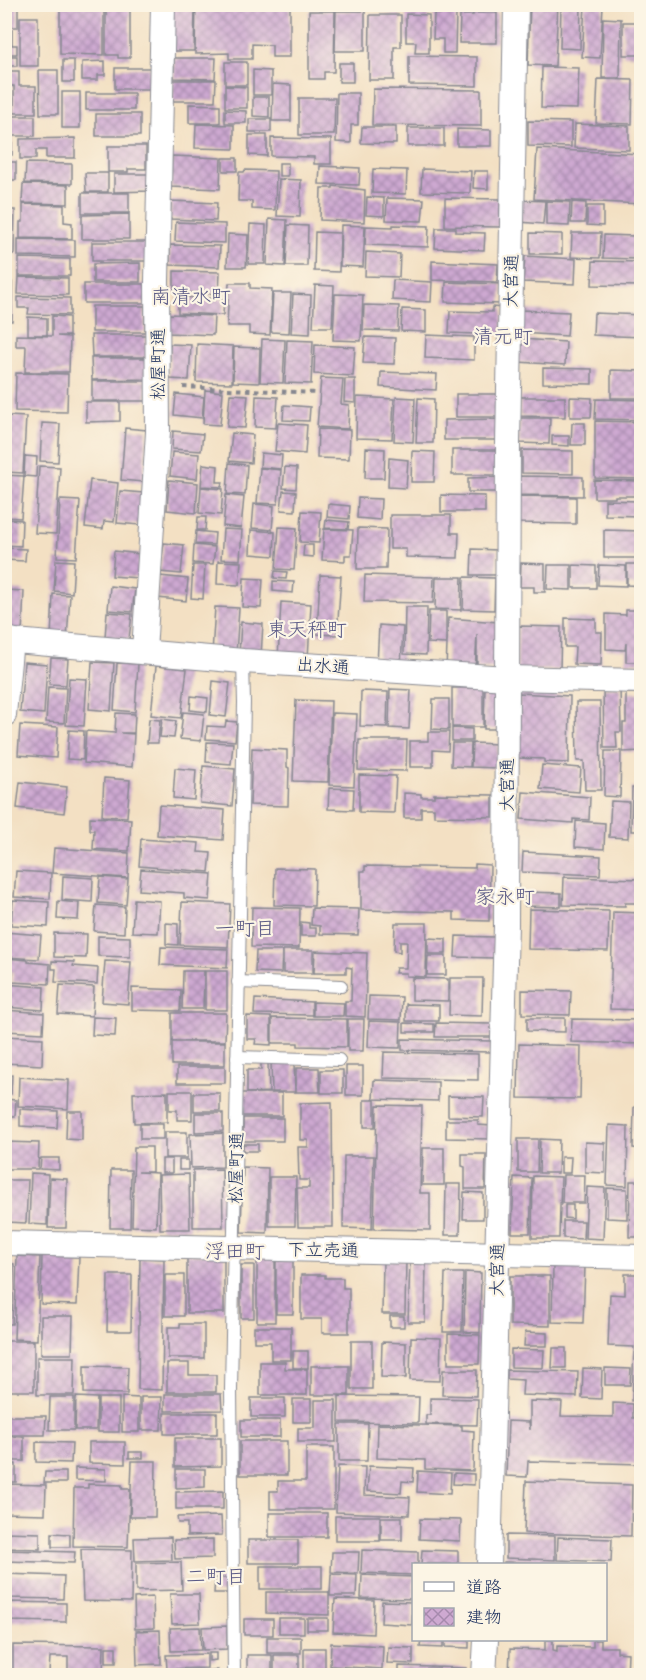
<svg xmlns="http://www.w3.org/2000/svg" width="646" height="1680" font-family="'Shantell Sans','Klee One',sans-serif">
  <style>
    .building { fill: url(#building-cross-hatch) }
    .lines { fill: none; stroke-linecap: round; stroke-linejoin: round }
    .lane-casing { stroke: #878890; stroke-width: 14 }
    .street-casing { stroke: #878890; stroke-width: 26 }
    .path { stroke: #878890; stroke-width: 4; stroke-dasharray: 4.5 4.5; stroke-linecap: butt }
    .lane { stroke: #fff; stroke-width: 12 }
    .street { stroke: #fff; stroke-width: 24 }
    .labels { text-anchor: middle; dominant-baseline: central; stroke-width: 4.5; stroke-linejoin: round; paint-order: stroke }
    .street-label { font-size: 18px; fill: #1b2f5e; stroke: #fcf5e5 }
    .neighbourhood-label { font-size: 20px; fill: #5a5a86; stroke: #fcf5e5 }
  </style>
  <defs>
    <pattern id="building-cross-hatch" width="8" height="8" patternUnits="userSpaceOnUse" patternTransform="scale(1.5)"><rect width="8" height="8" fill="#cea9d1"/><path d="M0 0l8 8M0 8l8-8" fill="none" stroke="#a68aad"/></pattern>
  </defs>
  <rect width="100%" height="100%" fill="#fcf5e5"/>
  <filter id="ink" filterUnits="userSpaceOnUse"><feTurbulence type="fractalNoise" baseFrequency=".0167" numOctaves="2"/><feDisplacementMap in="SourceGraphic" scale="12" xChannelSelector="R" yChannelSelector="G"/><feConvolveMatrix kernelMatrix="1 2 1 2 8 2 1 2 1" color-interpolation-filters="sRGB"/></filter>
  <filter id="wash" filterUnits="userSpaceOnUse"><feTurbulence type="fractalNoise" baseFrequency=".008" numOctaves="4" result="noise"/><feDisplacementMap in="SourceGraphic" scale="24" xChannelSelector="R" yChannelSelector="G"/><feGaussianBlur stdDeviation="1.35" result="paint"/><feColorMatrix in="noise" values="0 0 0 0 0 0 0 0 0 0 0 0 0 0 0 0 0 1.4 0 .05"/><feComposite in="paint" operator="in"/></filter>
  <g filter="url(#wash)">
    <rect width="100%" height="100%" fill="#f3e0c3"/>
    <g id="blocks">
      <g class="building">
        <rect x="4" y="4" width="14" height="23"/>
        <path d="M60,4L104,6V55L60,54Z"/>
        <path d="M196,4H213L212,8L230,9V4H290V57H272V45L252,44V59H229V53L195,54Z"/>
        <path d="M530,4H558L555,66L528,65Z"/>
        <path d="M561,4L581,5L580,49L560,48Z"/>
        <path d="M585,5L603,6L600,58L582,57Z"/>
        <path d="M172,6H195L194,51H171Z"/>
        <path d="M106,7H130V58H118V55H106Z"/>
        <path d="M309,11H335L334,72H324V79H309Z"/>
        <path d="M336,11H365V51H335Z"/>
        <path d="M473,13H497V43H459L460,15H473Z"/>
        <path d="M406,14L429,15V53H415L416,42H406Z"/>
        <path d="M434,14H456L455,53H443V39H433Z"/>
        <path d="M370,15H401V47H394V80H369Z"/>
        <rect x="20" y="17" width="18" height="49"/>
        <path d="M603,18L621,19L620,78H602Z"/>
        <path d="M623,22H642L641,55H623Z"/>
        <rect x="4" y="30" width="8" height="14"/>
        <rect x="4" y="45" width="13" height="9"/>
        <rect x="6" y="56" width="11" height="10"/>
        <path d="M409,56L477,57V86L409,85Z"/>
        <path d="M174,58H216L215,79L174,78Z"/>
        <rect x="63" y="60" width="11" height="22"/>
        <path d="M105,61V75H98V80H82V62Z"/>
        <rect x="225" y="62" width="22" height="23"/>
        <rect x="339" y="63" width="14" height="19"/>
        <path d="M542,67L579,68L577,109L541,108Z"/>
        <rect x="115" y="68" width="35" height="21"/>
        <path d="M39,70H58V114H40Z"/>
        <path d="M253,70L271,71V95H253Z"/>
        <path d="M6,71H19V86H36V113H14V86H6Z"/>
        <path d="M598,79L633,80L632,124L596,123Z"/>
        <path d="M173,80H216L215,101H173Z"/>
        <path d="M273,84L291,85V121H272Z"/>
        <path d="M225,86L247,87V108H225Z"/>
        <path d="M373,89L481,90V126L372,125Z"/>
        <rect x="62" y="92" width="18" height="36"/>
        <rect x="86" y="93" width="48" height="17"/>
        <path d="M337,93H358V125H351V143L336,142Z"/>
        <path d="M253,97H269V117L253,116Z"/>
        <path d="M299,98H335L334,135H299Z"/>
        <path d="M189,104L220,105V123H189Z"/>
        <path d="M225,110L246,111V123H225Z"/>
        <rect x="96" y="114" width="44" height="22"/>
        <rect x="4" y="116" width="31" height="20"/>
        <rect x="249" y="119" width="22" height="13"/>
        <path d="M528,121L571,122V147L528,146Z"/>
        <path d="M196,124L234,125V149L195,148Z"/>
        <path d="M575,124L629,126V150L574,148Z"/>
        <path d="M362,127H396V144L361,143Z"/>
        <rect x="408" y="128" width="36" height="18"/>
        <path d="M457,129L491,130V146H457Z"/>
        <path d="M249,135H267V156L249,155Z"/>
        <rect x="4" y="138" width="8" height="17"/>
        <path d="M75,138V158H46V150H36V159H20V139Z"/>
        <path d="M271,138L331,139V164H314V157L271,156Z"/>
        <path d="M108,146H146V169H128V172H108Z"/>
        <path d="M537,149L642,154V204L534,199Z"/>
        <path d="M172,156L221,158L220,189L171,187Z"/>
        <rect x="223" y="158" width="14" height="13"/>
        <rect x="4" y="162" width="12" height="18"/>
        <path d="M26,163L72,164V184L25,183Z"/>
        <rect x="279" y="163" width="9" height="13"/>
        <path d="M320,166L360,168L359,185L319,184Z"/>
        <path d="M373,169L407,170L406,194L372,193Z"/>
        <path d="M422,169L471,171L470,193L421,192Z"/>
        <path d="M245,170L276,171L275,210L252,209V201H238L239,172H244Z"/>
        <path d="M474,171H488V189L473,188Z"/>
        <path d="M85,173H108V192H86Z"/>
        <path d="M114,174H150V191L114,192Z"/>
        <path d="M279,179L301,180L300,217L277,216Z"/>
        <path d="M23,184L68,185V204L22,203Z"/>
        <path d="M333,186L365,190L364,222L320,220L321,188H333Z"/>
        <rect x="82" y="193" width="47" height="20"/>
        <path d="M367,197L384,198V216L366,215Z"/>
        <path d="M387,198L424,199L422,221L386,220Z"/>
        <path d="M445,198L500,199V227L445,226Z"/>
        <path d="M521,200L545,201L543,224L520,222Z"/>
        <path d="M171,201L217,203L216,221L170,219Z"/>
        <path d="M546,201L570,202L569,226L546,225Z"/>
        <path d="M572,202L586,203L585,223H571Z"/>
        <path d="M23,204L64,205V222L72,223V239L20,238V222H23Z"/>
        <path d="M587,206H603V226L587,225Z"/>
        <path d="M4,210H15L14,254H4Z"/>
        <path d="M129,214V239H82V215Z"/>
        <path d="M269,219L287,220L285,266L267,265Z"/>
        <path d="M176,222L225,224V243L175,241Z"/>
        <path d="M250,224L266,225L265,264H248Z"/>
        <path d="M288,225L308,226L307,266H286Z"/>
        <path d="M341,225L365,226L363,267L340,266Z"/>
        <path d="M393,225L429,226L428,247L365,245L366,226L393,227Z"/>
        <path d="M436,228H456V232L485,233L484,250L435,248Z"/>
        <path d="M315,232L340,233L339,272L314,271Z"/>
        <path d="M530,233L562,234V254H530Z"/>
        <path d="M572,233H601L600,258L571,257Z"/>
        <path d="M228,234L248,235L246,267H227Z"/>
        <path d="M604,235L635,236V259L603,258Z"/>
        <path d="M18,239L75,240V257L18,256Z"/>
        <rect x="92" y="242" width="56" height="19"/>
        <path d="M170,245L220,246L219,267L170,265Z"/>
        <path d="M366,252L400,254L399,277L365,276Z"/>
        <path d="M525,256L576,259L575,284L523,282Z"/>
        <path d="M19,258L70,259V276H19Z"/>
        <path d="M432,261L498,264L497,282L432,280Z"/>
        <path d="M593,261L642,262L641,286L592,285Z"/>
        <path d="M140,263V282H93V264Z"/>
        <path d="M174,271L220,272L219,294L174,292Z"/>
        <path d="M19,277L68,278V295L18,294Z"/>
        <path d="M393,280L432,282L431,302L392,300Z"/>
        <rect x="4" y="282" width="8" height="39"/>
        <path d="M446,282L502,284L501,304L445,302Z"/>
        <path d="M229,283H250V288L272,289L270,335L249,334V326H227Z"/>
        <rect x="84" y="284" width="63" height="19"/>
        <path d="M315,285L334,286L332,327H313Z"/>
        <path d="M273,293H291L289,333L271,332Z"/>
        <path d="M293,294L311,295L310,334L291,333Z"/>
        <path d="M335,294L363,295L361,341L333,340Z"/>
        <path d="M18,297L70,298V315L28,314L29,308H18Z"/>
        <path d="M178,297L224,299L223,315L178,313Z"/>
        <path d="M364,305L399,306L398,331L363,330Z"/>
        <rect x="92" y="306" width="53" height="26"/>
        <path d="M492,307L503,308L502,335L449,333L450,311L492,312Z"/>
        <path d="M402,309L426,310V332L401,331Z"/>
        <path d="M521,310L569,312L567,336L520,333Z"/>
        <path d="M594,313L642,315V337L593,335Z"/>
        <path d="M169,314L214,316L213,335L168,333Z"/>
        <path d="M52,316L69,317V336H57L70,337L69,372H25L26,346H16V335L52,336Z"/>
        <path d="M28,317L47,318V335H28Z"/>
        <path d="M91,335H146V357H92Z"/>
        <path d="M426,335L474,337V360L425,358Z"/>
        <path d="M365,337L395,338L394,364L363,363Z"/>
        <path d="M262,339L285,340L283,383L260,382Z"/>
        <path d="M520,339L566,342L565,365L518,362Z"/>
        <path d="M287,340L313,341L311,384L285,383Z"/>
        <path d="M170,344L191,345L189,380L169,379Z"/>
        <path d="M197,344L233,346L232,383L196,382Z"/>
        <path d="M315,345L355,347L353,376L314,374Z"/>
        <path d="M234,347L260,348L259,383L233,382Z"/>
        <path d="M91,358H147V379L92,380Z"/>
        <path d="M543,368L592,369V384L543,383Z"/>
        <path d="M611,370L642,371V398H611Z"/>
        <path d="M381,372L437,374L436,390L380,387Z"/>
        <path d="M16,373L68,374L67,412L15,411Z"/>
        <path d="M321,378L343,379L341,404L349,405L348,429L317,427Z"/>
        <path d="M345,379H355V403L344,402Z"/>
        <rect x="92" y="381" width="54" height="20"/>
        <path d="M205,390L223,392L220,425L203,424Z"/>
        <path d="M176,394L204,397L202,418L174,415Z"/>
        <path d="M230,394L248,395L245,428L227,427Z"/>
        <rect x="456" y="394" width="44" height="23"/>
        <path d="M256,396L278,397L276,428L255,427Z"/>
        <path d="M357,397L394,399L392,439L356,438Z"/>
        <path d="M396,397L415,398L413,442L394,441Z"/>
        <path d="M520,397H565V417L520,416Z"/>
        <path d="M570,397L592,398L591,417H570Z"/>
        <path d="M418,398L434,399L433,443H416Z"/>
        <path d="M596,399L642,400V420L595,419Z"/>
        <path d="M86,402H120V421L86,422Z"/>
        <path d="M284,405L310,407L309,421L283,420Z"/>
        <path d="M8,416L26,417L23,473L5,472Z"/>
        <path d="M520,418H550L549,444L519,443Z"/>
        <path d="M500,419V440H444V420Z"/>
        <path d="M595,421L642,422L641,479L595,478Z"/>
        <path d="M42,423L60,424L58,462L40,461Z"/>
        <path d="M278,423L307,425L305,454L275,451Z"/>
        <path d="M572,423H585V445H571Z"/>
        <path d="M125,428L147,430L143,482L121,480Z"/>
        <path d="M318,429L350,430L349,459L317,458Z"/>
        <path d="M173,431L203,434L201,451L172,449Z"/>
        <path d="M232,433L253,435L251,463L229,461Z"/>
        <path d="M552,436H569V446L552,445Z"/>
        <path d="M366,448L385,449L384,478H365Z"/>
        <rect x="452" y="450" width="48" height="25"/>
        <path d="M522,450L573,451V474L522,473Z"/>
        <path d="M412,451L435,452L434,482H411Z"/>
        <path d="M172,452L199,454L197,479L170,476Z"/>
        <path d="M261,453L282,455L281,469L260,467Z"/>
        <path d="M25,456L37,457L36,477L24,476Z"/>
        <path d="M389,458L408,460L406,488L388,487Z"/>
        <path d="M229,463L247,465L245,495L227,494Z"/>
        <path d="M203,464L218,466L217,482H223L222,487L201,486Z"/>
        <path d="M39,466L60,467L56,534L35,533Z"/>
        <path d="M285,467L297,468L296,489L283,488Z"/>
        <path d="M260,468L281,470L278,504L257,503Z"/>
        <path d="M4,475L24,476L21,518L4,517Z"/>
        <path d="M518,476L583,477V496L518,495Z"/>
        <path d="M500,477V492H468V478Z"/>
        <path d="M90,480L118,483L114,522L104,521L103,529L85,527Z"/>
        <path d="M169,480L198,483L196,513L167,510Z"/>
        <path d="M594,480L640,481V496H615V498H594Z"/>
        <path d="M201,487L223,489L221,515L199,513Z"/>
        <path d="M120,491L143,493L140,525L117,523Z"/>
        <path d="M283,491L296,492L295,511L281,510Z"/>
        <path d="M226,495L244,497L241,528L223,526Z"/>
        <path d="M441,495L485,496V512H441Z"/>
        <path d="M517,496L576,497V524L517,523Z"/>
        <path d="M358,498L381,499L380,520L357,518Z"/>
        <path d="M60,500L80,501L76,558L57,557Z"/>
        <path d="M605,500L638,501V516L605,515Z"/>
        <path d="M254,504L274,506L272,530L252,528Z"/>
        <path d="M328,504L350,506L349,519L327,517Z"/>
        <path d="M302,511L321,512L319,543L300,542Z"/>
        <path d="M390,515H451V533H459L458,558L406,557V549H390Z"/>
        <path d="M198,517H206L205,530H197Z"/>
        <path d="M4,519L22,520L21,546L4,545Z"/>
        <path d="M326,520L349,522L348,529L325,528Z"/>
        <path d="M279,527L297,528L294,570L276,569Z"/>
        <path d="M358,528L387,529L386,569H357Z"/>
        <path d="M223,529L242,530L240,560L221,559Z"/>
        <path d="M324,529L353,530L351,555H345V561L322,560Z"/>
        <path d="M251,530L275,532L274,556L250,554Z"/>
        <path d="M604,530L642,531V558H604Z"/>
        <path d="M196,531L215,533L214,545L195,544Z"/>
        <path d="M164,543L184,545L181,574L160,572Z"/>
        <path d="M194,545L215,547L213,564L193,563Z"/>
        <path d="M304,545H313V557L303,556Z"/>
        <path d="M4,548L26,549L25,561L4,560Z"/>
        <path d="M472,549L497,550V575H471Z"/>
        <path d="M114,551L140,554L138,578L112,576Z"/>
        <path d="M56,560L74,561L72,593L54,591Z"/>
        <path d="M218,561L241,562L239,585L217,584Z"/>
        <path d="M521,563L545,564V592H534V587H520Z"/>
        <path d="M627,564H642V586L627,585Z"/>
        <path d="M193,565H205L203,599L191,598Z"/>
        <path d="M548,565H571V590L547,589Z"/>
        <path d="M573,565L596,566V588H573Z"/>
        <path d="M599,565L626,566V586L598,585Z"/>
        <path d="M275,571L287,572L286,579L274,578Z"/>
        <path d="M320,575L341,576L337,635L317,634Z"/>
        <path d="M365,575L434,577L433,603L364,602Z"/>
        <path d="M160,576L188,579L186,601L158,598Z"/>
        <path d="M436,577H462L461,610L435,609Z"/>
        <path d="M464,577L495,578L494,610L463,609Z"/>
        <path d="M244,578L263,579L261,608L242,607Z"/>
        <path d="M273,581L294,582L293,593L273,591Z"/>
        <path d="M110,586L135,589L132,612L108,610Z"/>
        <path d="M5,590L24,591L22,634L5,633Z"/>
        <path d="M53,594L70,595L67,639L51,638Z"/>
        <path d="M281,602L311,604L308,659L278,658Z"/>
        <path d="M215,607L239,608L236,655L212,653Z"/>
        <path d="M405,607H427L426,655L404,654Z"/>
        <path d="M626,610H642V662H626V643L625,650L606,649V614L626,615Z"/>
        <path d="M429,611H446V644L428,643Z"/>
        <path d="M107,612L132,614L129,639L105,637Z"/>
        <path d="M448,618L498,622L496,668H477V634L475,671L446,670Z"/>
        <path d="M565,618L596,619V632H602L601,665L574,664L575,647H565Z"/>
        <path d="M241,622L263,624L261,656L239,655Z"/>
        <path d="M379,625L403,627L401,666L377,665Z"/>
        <path d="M518,626L561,627L560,670H517Z"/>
        <path d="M51,658L68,659L66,685L49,684Z"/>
        <path d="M24,662L47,664L44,714L20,712Z"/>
        <path d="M92,662L114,663L111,711L89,709Z"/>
        <path d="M117,663L138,664L135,712L114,710Z"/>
        <path d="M156,666L187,669L181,718L151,715Z"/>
        <path d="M69,678L87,679L84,726L66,725Z"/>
        <path d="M213,681L230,683L226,717L210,715Z"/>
        <path d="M48,687L66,688L64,723L46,722Z"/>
        <path d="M485,687H498V729H484Z"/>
        <path d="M620,687L621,732H616L617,748H604L603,688Z"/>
        <rect x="452" y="688" width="31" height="39"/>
        <path d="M390,689L411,690L409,729L389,728Z"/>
        <path d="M361,691L388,692L387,727L360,726Z"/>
        <path d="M519,693L570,696L569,763L544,762V759L518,758Z"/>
        <path d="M626,693H642V751L623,752V723H626Z"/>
        <path d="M191,696L208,698L207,712L190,710Z"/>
        <path d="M433,699H449V730L432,729Z"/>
        <path d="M296,700L331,701L328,782L293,781Z"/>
        <path d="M576,702H600L601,790H585L584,761H577Z"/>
        <path d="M183,712L204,714L201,741L180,739Z"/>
        <path d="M116,713L135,714L134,733H121L134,734L132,767L84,763L86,731L115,733Z"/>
        <path d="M332,713L357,714L354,786L329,785Z"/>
        <path d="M149,719L160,720L158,743H147Z"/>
        <path d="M162,719L176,721L174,738L160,737Z"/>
        <path d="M226,721L237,722L235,741L206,739L207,726L225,727Z"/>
        <path d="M20,725L58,727L56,758L18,755Z"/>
        <path d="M452,728L472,729V741H452Z"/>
        <path d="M69,730L84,731L83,760L67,759Z"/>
        <path d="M428,732H449L448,751L433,750V767H410V741H428Z"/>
        <path d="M359,740H407L406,771L358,770Z"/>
        <path d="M207,742L233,743L231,764L206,762Z"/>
        <path d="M452,743H471L470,767L451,766Z"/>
        <path d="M472,743L498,744L497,768L471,767Z"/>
        <path d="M252,748L287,750V767L289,768L288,806L250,805Z"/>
        <path d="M605,751H621L620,797L604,796Z"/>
        <path d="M542,765L581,768L579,792L540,789Z"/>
        <path d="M203,766L235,769L232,806L200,803Z"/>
        <path d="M175,768L196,770L194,800L173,798Z"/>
        <path d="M359,775L396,776L394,813L359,812Z"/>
        <path d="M104,778L130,780L127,817L102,816Z"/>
        <path d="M20,782L67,787L64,813L17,808Z"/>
        <path d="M329,788L354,789L353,810L328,809Z"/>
        <path d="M632,788H642V831H631Z"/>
        <path d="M523,792L590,797L589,820L573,819V823L521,819Z"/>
        <path d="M404,793L421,794V797H434V794L493,795V817L434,816V808H421V818H404Z"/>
        <path d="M611,801L629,802L628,838L609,837Z"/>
        <path d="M159,805L225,810L223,840L157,835Z"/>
        <path d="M90,817L131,819L129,851L93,849L94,830H90Z"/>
        <path d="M576,821L605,823L604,849L575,847Z"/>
        <path d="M141,839L199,843L198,852L211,853L209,872L139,866Z"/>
        <path d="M54,848L129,853L128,878L52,873Z"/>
        <path d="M523,852L601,856L600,875L522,872Z"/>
        <path d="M475,864L490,865L489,921L454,920V912L361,910V871H365V866L475,868Z"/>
        <path d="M275,868L315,869L314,906L274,905Z"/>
        <path d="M141,869L212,874L210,900L184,898V893L139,890Z"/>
        <path d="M16,871L51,873L50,899L14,897Z"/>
        <path d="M63,876L93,878L92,902L62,900Z"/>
        <path d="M100,877L128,879L126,905L98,903Z"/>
        <path d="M564,877L642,879V903H625V906L563,905Z"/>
        <path d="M525,892L561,893V907L525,906Z"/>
        <path d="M134,899L160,901L158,933L132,932Z"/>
        <path d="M13,900L49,902L48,927L11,925Z"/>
        <path d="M58,901L79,903L78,920L57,919Z"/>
        <path d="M182,902L230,904L228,947L180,945Z"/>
        <path d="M96,905L125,907L124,933L94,931Z"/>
        <path d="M252,907L300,908L299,948L251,947Z"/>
        <path d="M312,908L359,909L358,935L320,934V926L311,925Z"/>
        <path d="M529,909L609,911L608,951L528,949Z"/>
        <path d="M613,912L642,913V1010L610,1009Z"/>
        <path d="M301,922L309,923V928H316V936H301Z"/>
        <path d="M166,923L178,924V945L166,944Z"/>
        <path d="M395,923H427L426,977L406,976V973H395L396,968H406L407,941H400V952L394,951Z"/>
        <path d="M4,932L41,935L39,959L4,957Z"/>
        <path d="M54,933L87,934L86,958L54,957Z"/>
        <path d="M98,936L130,937V957L98,956Z"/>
        <path d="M456,936L494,937V958L455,957Z"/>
        <path d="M428,938L446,939V954H428Z"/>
        <path d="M161,947L228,949L227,968L160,965Z"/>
        <rect x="283" y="950" width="30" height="23"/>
        <path d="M256,951H282L281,973L255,972Z"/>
        <path d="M315,951L367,953L365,1017L345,1016V1001H351L352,968L346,967V973H314Z"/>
        <path d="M428,956H446V975H427Z"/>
        <path d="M4,958L28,960V962L50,964L49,984L12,982L13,972H4Z"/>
        <path d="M52,961L74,962L73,966L98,968L97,984L55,982L56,969H52Z"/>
        <path d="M105,961L131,962L128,1004L102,1002Z"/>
        <path d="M183,971H204L203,1009H182Z"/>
        <rect x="205" y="971" width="22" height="39"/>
        <path d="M412,978L448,979V1001L412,1000Z"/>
        <path d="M450,978H483L482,1016L449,1015Z"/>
        <path d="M4,984L44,987L43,1010L4,1007Z"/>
        <path d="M60,985L94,987L92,1016L58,1014Z"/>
        <path d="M132,988L181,990L180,1011L132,1010Z"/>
        <path d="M522,990L571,991L570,1015L522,1014Z"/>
        <path d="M369,996L402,997L401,1020L368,1019Z"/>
        <path d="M255,999L312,1002V1015L254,1014Z"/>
        <path d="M313,1002L344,1003L343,1016H313Z"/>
        <path d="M406,1004L439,1005V1021H406Z"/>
        <path d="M5,1010L44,1013L43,1033L5,1031Z"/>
        <path d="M172,1013H226L225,1041H172Z"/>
        <path d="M247,1016L271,1017V1045L255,1044L256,1039H247Z"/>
        <path d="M93,1017L116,1018L115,1036L92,1035Z"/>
        <path d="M272,1018L347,1019V1047L298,1046V1043H272Z"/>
        <path d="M527,1018H565V1032L527,1031Z"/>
        <path d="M348,1019H364L363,1051H348Z"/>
        <path d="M572,1019L642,1020V1044L571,1042Z"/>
        <path d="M369,1021L401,1022L400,1048L368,1047Z"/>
        <path d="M404,1023L434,1024V1032H404Z"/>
        <path d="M436,1023L492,1024L491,1037H435Z"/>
        <path d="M4,1036L43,1038L42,1065L4,1063Z"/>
        <path d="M402,1039L491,1041V1052L402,1050Z"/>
        <rect x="172" y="1042" width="53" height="23"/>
        <path d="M519,1044L581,1046L580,1099L518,1098Z"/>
        <path d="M384,1052L478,1054V1080L383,1078Z"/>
        <path d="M261,1063H268L269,1092L247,1093V1070H261Z"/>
        <path d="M271,1063H294L295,1092H272Z"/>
        <rect x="346" y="1066" width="17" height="29"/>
        <rect x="177" y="1067" width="48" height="16"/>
        <path d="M296,1068H319L320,1092H296Z"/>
        <rect x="321" y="1070" width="22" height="23"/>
        <path d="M4,1075H12L11,1094H4Z"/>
        <path d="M19,1077L69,1080L68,1109L18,1106Z"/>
        <path d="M374,1080L438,1082V1101L373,1099Z"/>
        <path d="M169,1091H192V1120H177V1110H169Z"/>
        <path d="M167,1092V1122L134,1123L133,1093Z"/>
        <rect x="194" y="1093" width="26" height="18"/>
        <rect x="242" y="1093" width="40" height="23"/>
        <path d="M448,1096L484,1097L483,1117L448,1116Z"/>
        <path d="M4,1099L16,1100L15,1116H4Z"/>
        <rect x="364" y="1100" width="11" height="27"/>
        <path d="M332,1102L333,1227H298L297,1188H309V1180H299L298,1147H308V1140H300V1103Z"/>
        <path d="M377,1105L422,1106L420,1193H430V1230L374,1229Z"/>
        <path d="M634,1107H642V1149L633,1148Z"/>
        <path d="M20,1109L58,1111L57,1128L20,1126Z"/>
        <path d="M67,1111H82V1140L66,1139Z"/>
        <path d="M195,1113H223V1131L195,1132Z"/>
        <rect x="243" y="1118" width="40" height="23"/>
        <path d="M446,1120H478V1125L492,1126L491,1139L446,1138Z"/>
        <rect x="140" y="1124" width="23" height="15"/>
        <path d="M609,1125L628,1126L627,1186L607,1185Z"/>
        <rect x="165" y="1132" width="22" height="26"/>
        <path d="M223,1133V1167L191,1168L190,1134Z"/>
        <path d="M518,1139H538L537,1172H518Z"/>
        <path d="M540,1139L559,1140L558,1173H539Z"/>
        <path d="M4,1142L39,1143L38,1169H4Z"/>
        <path d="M585,1142L605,1143V1173L585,1172Z"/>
        <rect x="243" y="1144" width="15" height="7"/>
        <path d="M134,1147H152V1172H138L158,1173L156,1227L132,1226Z"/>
        <path d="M423,1148H444V1185H422Z"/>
        <path d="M462,1154H486L485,1189H465V1167L462,1166Z"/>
        <path d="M344,1156H374L372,1229L343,1228Z"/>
        <path d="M561,1157H571L570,1173H561Z"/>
        <path d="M41,1158H59V1170L40,1169Z"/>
        <rect x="162" y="1159" width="10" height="14"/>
        <rect x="179" y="1160" width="9" height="10"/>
        <path d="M243,1167L268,1168L267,1233L241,1232Z"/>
        <path d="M222,1169L223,1227H193V1170Z"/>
        <path d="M111,1170H131L130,1228H110Z"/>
        <path d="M31,1173L48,1174L47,1225L29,1224Z"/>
        <path d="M189,1174L190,1229H160L159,1175Z"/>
        <path d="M563,1175H585L584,1203H562Z"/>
        <path d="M533,1176L561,1177L559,1238H532Z"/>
        <path d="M269,1177H296L295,1226H269Z"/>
        <path d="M514,1177L532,1178L530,1233H512Z"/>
        <path d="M50,1178L67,1179L66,1228H48Z"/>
        <path d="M8,1180H28L26,1223L6,1222Z"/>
        <path d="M630,1181H642V1237H629Z"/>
        <path d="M446,1184H461L460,1235H445Z"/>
        <path d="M587,1187L605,1188L603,1239L585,1238Z"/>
        <path d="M607,1188L627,1189V1219L607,1218Z"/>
        <path d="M464,1192L483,1193V1219H463Z"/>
        <path d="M565,1205H573V1219L565,1218Z"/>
        <path d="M563,1221H584L583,1239L563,1238Z"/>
        <rect x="187" y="1254" width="37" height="59"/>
        <path d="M17,1256L40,1257L37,1340L14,1339Z"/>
        <path d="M42,1256L79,1257L77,1305L41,1304Z"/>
        <rect x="257" y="1257" width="18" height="65"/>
        <path d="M140,1258L164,1259L162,1390L138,1389Z"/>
        <path d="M383,1259L406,1260L405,1314H382Z"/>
        <rect x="276" y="1260" width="17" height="54"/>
        <path d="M410,1261H426L425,1322H408Z"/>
        <path d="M4,1263L14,1264L12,1324H4Z"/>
        <rect x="241" y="1265" width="13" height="53"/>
        <path d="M553,1265L585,1266L583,1323L552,1322Z"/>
        <path d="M465,1272L481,1273L480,1333L464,1332Z"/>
        <path d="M445,1273H463L462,1332H443Z"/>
        <path d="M625,1274H642V1299L636,1300H642V1401H632L634,1347L608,1346L610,1294L625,1295Z"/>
        <path d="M108,1275H132L131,1331H107Z"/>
        <rect x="165" y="1275" width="19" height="41"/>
        <path d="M301,1275H325V1278H343V1288H349V1333H322V1319H301Z"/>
        <path d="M510,1276H550V1326L510,1325Z"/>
        <path d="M41,1316H73L72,1354H41Z"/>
        <rect x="390" y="1316" width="14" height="11"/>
        <path d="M180,1324H204V1358H168V1327H180Z"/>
        <path d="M254,1327H291V1360H271V1342H254Z"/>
        <path d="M525,1332L547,1333V1346H524Z"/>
        <path d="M448,1334L480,1335L479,1364H448Z"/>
        <path d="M411,1337L441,1338L440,1381L410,1380Z"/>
        <rect x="4" y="1341" width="30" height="50"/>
        <rect x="351" y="1341" width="21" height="48"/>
        <path d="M382,1342L406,1343V1378L381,1377Z"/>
        <path d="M553,1348H566V1368H552Z"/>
        <path d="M511,1349L544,1350L543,1368L511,1367Z"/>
        <rect x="293" y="1351" width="15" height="17"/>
        <path d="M37,1357H75L74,1395H37Z"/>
        <path d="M260,1362H285V1369H307V1395H260Z"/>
        <path d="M167,1363H189V1375H216V1392H167Z"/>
        <path d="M84,1366L128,1367L127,1394L84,1393Z"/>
        <rect x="311" y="1366" width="38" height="29"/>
        <path d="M583,1368L602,1369L601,1399L582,1398Z"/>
        <path d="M605,1368L631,1369L630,1385H605Z"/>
        <path d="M443,1370H477L476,1396L442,1395Z"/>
        <path d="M507,1370L578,1372L577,1397L522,1395L523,1380L507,1379Z"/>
        <path d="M165,1394H221L222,1410L165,1411Z"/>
        <path d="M339,1396L419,1397L418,1423L339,1422Z"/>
        <path d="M50,1397H74V1430H49Z"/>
        <path d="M76,1397L97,1398L96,1430H75Z"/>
        <path d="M122,1397L139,1398V1432H122Z"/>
        <path d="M141,1397H162L161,1430H141Z"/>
        <rect x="98" y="1398" width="21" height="34"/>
        <rect x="251" y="1398" width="34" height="19"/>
        <path d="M430,1398L478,1399L477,1425L426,1424V1415H430Z"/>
        <rect x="293" y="1399" width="18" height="23"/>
        <path d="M315,1400H336V1442H298V1428H315Z"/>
        <path d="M530,1401L562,1402L561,1416L613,1417V1403L633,1404V1418H642L641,1464L528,1461L527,1477L506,1476L508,1421L529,1422L530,1430Z"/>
        <rect x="164" y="1413" width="53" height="21"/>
        <path d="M4,1416H46L45,1435H4Z"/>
        <rect x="241" y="1420" width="39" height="17"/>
        <path d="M339,1424H368L367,1461H339Z"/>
        <path d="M378,1424L462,1426V1430L474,1431L473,1471L425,1469V1460L377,1458Z"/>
        <path d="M4,1436L24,1437V1461H4Z"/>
        <path d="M175,1438H221V1466L175,1467Z"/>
        <rect x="240" y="1441" width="47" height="34"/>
        <path d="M36,1442L72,1443L71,1463L36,1462Z"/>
        <path d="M89,1442H125V1464L89,1463Z"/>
        <path d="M306,1447H334V1509H270V1491H278V1481H306Z"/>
        <rect x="129" y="1452" width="14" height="6"/>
        <path d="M132,1461H156L155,1517H130Z"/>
        <rect x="4" y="1464" width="12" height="18"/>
        <path d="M338,1466L365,1467L364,1495L410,1497L409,1515L336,1512Z"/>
        <path d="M369,1466L414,1468L413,1482L402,1481L401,1493L367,1491Z"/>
        <path d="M75,1468L106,1469V1481L75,1480Z"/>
        <path d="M176,1469H205V1487L176,1488Z"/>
        <path d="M418,1471L451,1473L450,1494L417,1492Z"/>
        <path d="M45,1472H66V1483H44Z"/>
        <path d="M454,1473L474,1474V1485L453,1484Z"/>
        <path d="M526,1481L632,1485L631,1536L524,1533Z"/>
        <path d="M4,1484L46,1485L45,1514L4,1513Z"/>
        <path d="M88,1484L122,1485V1489H130L128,1547L73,1546L74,1488H88Z"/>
        <path d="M223,1491V1509H176V1492Z"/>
        <rect x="269" y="1513" width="58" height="24"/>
        <path d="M221,1516L222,1535L187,1536V1523H178L177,1517Z"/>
        <rect x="335" y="1516" width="45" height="25"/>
        <rect x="381" y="1517" width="21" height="23"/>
        <path d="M420,1519L461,1520L460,1541L419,1539Z"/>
        <path d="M4,1532L40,1533V1549L4,1548Z"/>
        <path d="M52,1533L70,1534V1547H52Z"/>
        <path d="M506,1535L555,1536V1560L506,1558Z"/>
        <path d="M171,1537L172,1560L135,1561L134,1538Z"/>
        <path d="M558,1537L612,1539L611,1562L557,1560Z"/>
        <path d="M213,1539V1558L175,1559L174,1540Z"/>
        <rect x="248" y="1540" width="50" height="23"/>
        <path d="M81,1549L132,1550L131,1602L83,1601Z"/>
        <path d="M5,1550L75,1552L74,1563L5,1561Z"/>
        <path d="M362,1550L418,1552V1564H414V1575L361,1573Z"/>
        <path d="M422,1550L458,1551V1564H421Z"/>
        <path d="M332,1552H359L358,1573L331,1572Z"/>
        <path d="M181,1562L182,1590L136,1591V1563Z"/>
        <path d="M504,1562L533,1563V1564H504Z"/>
        <rect x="260" y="1566" width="62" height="23"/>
        <path d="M4,1574L64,1576L63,1599L4,1598Z"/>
        <path d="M331,1574L357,1575L356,1596H330Z"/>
        <path d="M362,1575L414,1577V1599L361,1598Z"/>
        <path d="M215,1578H228V1593H214Z"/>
        <path d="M266,1592H329V1615L266,1613Z"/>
        <path d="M170,1594H199L200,1623L172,1624Z"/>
        <path d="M153,1597L154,1628L135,1629L134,1598Z"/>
        <path d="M335,1599L374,1600L373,1634L333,1632Z"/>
        <path d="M382,1601L413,1602L412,1625L381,1623Z"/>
        <path d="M4,1602L66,1603V1622L4,1621Z"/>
        <rect x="279" y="1618" width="25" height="15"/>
        <rect x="307" y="1618" width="21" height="12"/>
        <rect x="244" y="1619" width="29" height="16"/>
        <path d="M227,1626V1649L203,1650L202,1627Z"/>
        <path d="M200,1627L201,1650L171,1651L170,1628Z"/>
        <path d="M160,1630L161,1664L137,1665L136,1631Z"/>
        <rect x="267" y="1637" width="34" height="16"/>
        <path d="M421,1640H443V1648L420,1647Z"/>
        <path d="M445,1640H469V1648L445,1647Z"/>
        <path d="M545,1640H553V1650L557,1651V1646L593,1647V1640H601V1647H617V1652L628,1653L627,1676H509L510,1649L545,1650Z"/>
        <path d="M331,1643L383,1646L382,1669L330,1666Z"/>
        <path d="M13,1645L104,1646L103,1673L68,1672V1657H50L49,1673L13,1672Z"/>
        <rect x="106" y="1647" width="10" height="16"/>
        <path d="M388,1647L413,1648V1664L387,1663Z"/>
        <rect x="304" y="1648" width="21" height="24"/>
        <path d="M209,1653H216V1660L209,1661Z"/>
        <path d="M207,1654V1668L167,1669L166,1655Z"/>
        <rect x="247" y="1655" width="25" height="20"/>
        <rect x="274" y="1655" width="25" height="19"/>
        <path d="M640,1655H642V1672H639Z"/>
        <path d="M399,1666L466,1668V1676H399Z"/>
        <path d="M217,1670V1676H181V1671Z"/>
        <path d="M134,1671L156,1672V1676H134Z"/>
        <path d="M333,1671L375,1672V1676H333Z"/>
      </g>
    </g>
  </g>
  <g filter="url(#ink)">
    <use href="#blocks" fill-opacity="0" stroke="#878890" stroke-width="1.5"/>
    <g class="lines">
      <defs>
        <g id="lane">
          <path d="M238,982L341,986"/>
          <path d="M237,1057L339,1060"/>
          <path d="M234,1676L231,1389L244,703L243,661"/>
        </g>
        <g id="street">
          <path d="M4,640L243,661L507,678L642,681"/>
          <path d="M144,651L158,432L157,281L163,4"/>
          <path d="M4,715L11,640"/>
          <path d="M4,1243L642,1257"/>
          <path d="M489,1564L506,925L508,444L516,4"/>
          <path d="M484,1676L486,1640"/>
        </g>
      </defs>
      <use href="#lane" class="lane-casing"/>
      <use href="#street" class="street-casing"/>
      <path class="path" d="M183,387L317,393"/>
      <use href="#lane" class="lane"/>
      <use href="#street" class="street"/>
    </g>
  </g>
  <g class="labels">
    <g class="street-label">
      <text transform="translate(511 281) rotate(-89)">大宮通</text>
      <text transform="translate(158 364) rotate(-90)">松屋町通</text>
      <text transform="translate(323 666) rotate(4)">出水通</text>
      <text transform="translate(507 785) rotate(-90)">大宮通</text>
      <text transform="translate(236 1168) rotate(-89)">松屋町通</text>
      <text transform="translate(323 1250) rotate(1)">下立売通</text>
      <text transform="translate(497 1270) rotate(-89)">大宮通</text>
    </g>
    <g class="neighbourhood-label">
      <text x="191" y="296">南清水町</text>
      <text x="503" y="336">清元町</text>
      <text x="307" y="629">東天秤町</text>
      <text x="505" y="896">家永町</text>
      <text x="245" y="928">一町目</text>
      <text x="235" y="1251">浮田町</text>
      <text x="216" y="1576">二町目</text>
    </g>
  </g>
  <rect width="646" height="1680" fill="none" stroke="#fcf5e5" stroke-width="24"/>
  <rect x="412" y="1563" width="195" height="78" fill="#fcf5e5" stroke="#a2a6af" stroke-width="1.5"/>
  <rect x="424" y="1582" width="30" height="9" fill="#ffffff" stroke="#a2a6af" stroke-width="1.5"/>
  <text x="466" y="1593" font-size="18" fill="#1b2f5e">道路</text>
  <rect x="424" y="1608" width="30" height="18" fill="url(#building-cross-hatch)" stroke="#a2a6af" stroke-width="1.5"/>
  <text x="466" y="1623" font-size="18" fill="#1b2f5e">建物</text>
</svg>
